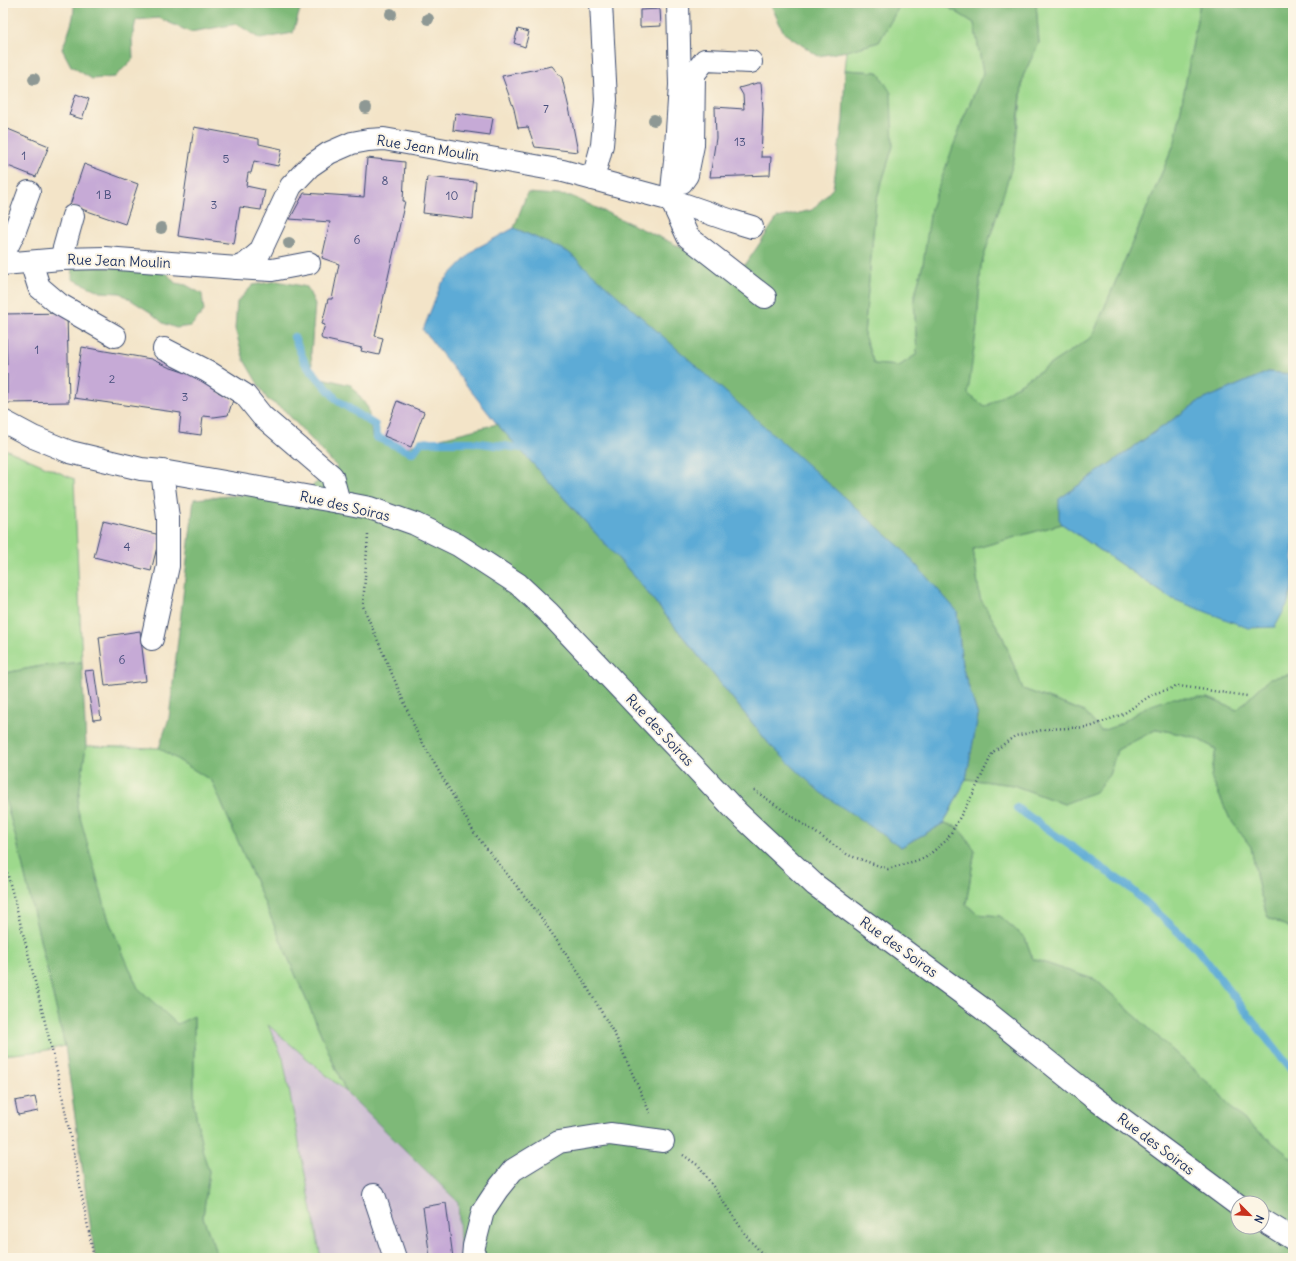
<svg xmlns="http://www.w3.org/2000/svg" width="1296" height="1261" font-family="Delius,sans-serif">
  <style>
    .industrial { fill: #ccbed3 }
    .green { fill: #9dd98c; stroke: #5c8475 }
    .forest { fill: #7eb978; stroke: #4c746b; fill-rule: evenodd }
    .water { fill: #5dabd6; stroke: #3c6d9a }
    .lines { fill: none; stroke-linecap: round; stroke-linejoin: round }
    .stream { stroke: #5dabd6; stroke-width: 8 }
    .building { fill: #c6aad6 }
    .minor-casing { stroke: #3b4a6e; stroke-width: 24 }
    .path { stroke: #3b4a6e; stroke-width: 2.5; stroke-dasharray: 1 3; stroke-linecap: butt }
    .minor { stroke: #fff; stroke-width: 22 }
    .tree { fill: #8e9894 }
    .labels { text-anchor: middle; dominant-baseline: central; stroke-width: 4; stroke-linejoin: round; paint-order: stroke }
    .number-label { font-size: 12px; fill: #464e7c }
    .street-label { font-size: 14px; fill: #1b2f5e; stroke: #fcf5e5 }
  </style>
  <rect width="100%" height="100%" fill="#fcf5e5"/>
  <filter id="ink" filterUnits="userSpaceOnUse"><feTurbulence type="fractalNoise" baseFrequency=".025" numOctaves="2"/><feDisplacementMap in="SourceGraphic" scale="8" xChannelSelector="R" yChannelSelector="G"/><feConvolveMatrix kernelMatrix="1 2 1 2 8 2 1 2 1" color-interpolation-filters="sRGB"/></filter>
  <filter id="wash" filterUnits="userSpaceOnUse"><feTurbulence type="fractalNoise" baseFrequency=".012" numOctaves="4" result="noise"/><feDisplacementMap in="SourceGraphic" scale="16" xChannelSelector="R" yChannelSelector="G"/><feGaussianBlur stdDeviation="0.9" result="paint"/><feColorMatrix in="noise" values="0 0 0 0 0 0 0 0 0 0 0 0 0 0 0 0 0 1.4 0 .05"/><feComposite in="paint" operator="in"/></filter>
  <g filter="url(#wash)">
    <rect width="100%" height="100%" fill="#f3e4c8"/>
    <path class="industrial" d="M267,1024L346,1092L458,1202L461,1258H321L283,1058Z"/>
    <g class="green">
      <path d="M901,3H945V5L974,23L983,73L962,122L923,264L914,299L917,354L899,366L874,364L864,335L876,201L893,146L878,72L845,70L847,51L879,42Z"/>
      <path d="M1036,3H1200L1175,142L1092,337L985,407L967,394L977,325L981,265L999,209L1019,120L1023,76L1039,43Z"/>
      <path d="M3,448L74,479L82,662L41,666L5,673L3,676Z"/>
      <path d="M1062,524L1170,598L1288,603L1293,585V674L1270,678L1237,710L1208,698L1146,707L1116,726L1101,731L1085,712L1023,689L1002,635L980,598L973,549Z"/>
      <path d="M1157,729L1194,737L1216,749L1211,777L1230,819L1251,847L1259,889L1268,918L1293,929V1159L1236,1113L1217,1091L1096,980L1033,959L1025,938L1000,916L977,914L966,904L975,850L958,827L944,823L966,779L1013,785L1064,804L1109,775L1117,750Z"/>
      <path d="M86,746L159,748L212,781L346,1092L268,1025L283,1058L321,1258H218L203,1217L209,1171L203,1153L194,1105V1017L177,1024L138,989L109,921L77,807Z"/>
      <path d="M3,791L17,842L65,1046L42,1051L3,1055Z"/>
    </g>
    <g class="forest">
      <path d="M74,3H302L293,33L260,39L237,24L190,32L159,18L136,20L132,38L133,59L115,77L92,79L71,66L62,49C68,34 75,19 74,3Z"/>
      <path d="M770,3H901L879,42L847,51L818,56L784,33Z"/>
      <path d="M945,3H1036L1039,43L1023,76L1014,160L981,266L977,325L968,394L985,407L1092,337L1175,142L1200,3H1293V374L1268,372L1198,402L1059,499L1062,524L973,549L980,598L1002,635L1023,689L1085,712L1101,731L1116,726L1146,707L1172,698H1208L1237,710L1270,678L1293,674V929L1268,918L1259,889L1251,847L1230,819L1211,777L1216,749L1194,737L1157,729L1117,750L1109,775L1095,792L1064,804L1013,785L966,779L978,716L962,666L957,611L568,252L514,228L527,193L571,196L685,249L745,265L777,218L812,210L833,188L843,120L845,70L878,72L891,93L893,146L876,201L864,335L874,364L899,366L917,354L914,299L923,264L931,208L962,122L983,73L974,23L945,5Z"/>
      <path d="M73,265L165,271L175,283L186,285L202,294L204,311L191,326L176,328L163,323L150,312L120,293L101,292L72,279Z"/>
      <path d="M277,281L307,287L315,304L311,353L313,376L351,385L368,408L372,437L397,449L497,424L635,577L770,745L901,847L944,823L958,827L975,850L966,904L977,914L1000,916L1025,938L1033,959L1096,980L1217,1091L1236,1113L1293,1159V1258H461L458,1202L346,1092L212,781L159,748L169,718L194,499L308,489L337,467L284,410L267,399L258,384L244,360L235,329L237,302L253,285ZM1238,1203H1262V1227H1238Z"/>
      <path d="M82,662L86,746L77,807L109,921L138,988L177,1024L194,1016V1105L203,1153L209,1171L203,1217L218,1258H95L65,1046L17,842L3,791V676L5,673L42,666Z"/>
    </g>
    <g class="water">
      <path d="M514,228L568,252L900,547L957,611L962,666L978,716L966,779L944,823L901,847L821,793L770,745L635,577L497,424L423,330L441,284L475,249Z"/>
      <path d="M1268,372L1293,374V585L1288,603L1275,627L1248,628L1170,598L1062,524L1059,519V499L1198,402Z"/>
    </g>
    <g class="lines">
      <g class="stream">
        <path d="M294,337L305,363L338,401L375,425L376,437L413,453L421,442H471L528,449"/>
        <path d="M1017,808L1129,887L1197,949L1293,1072"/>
      </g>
    </g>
    <g id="blocks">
      <g class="building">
        <path d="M660,9L661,26L640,27V10Z"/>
        <path d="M518,29L529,32L525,47L514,43Z"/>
        <path d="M552,66L562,78L572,121L578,152L535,147L528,127L518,128L514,109L502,76Z"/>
        <path d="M757,83H761L763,109L761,157H771L770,175L710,177L716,138L715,107L744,109L743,95L739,88Z"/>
        <path d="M76,94L89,99L82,119L69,115Z"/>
        <path d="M455,113L493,118L490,135L453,130Z"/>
        <path d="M3,127L49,146L36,177L3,164Z"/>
        <path d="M194,127L259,139V144L282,149L278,166L254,161L251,173H248L246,186L265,190L261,210L240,207L234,244L178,236Z"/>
        <path d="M367,158L405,162L403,201H405L375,336L383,338L379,355L361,351L362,348L322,339L321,337L325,325L322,324L328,299H332L339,264L322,258L330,222L290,219L304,193L364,197Z"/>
        <path d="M84,164L138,184L125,224L70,205Z"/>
        <path d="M427,177L476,182L473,219L423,213Z"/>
        <path d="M67,313L69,402L7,403V374L3,375V365H7L6,333H3V314Z"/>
        <path d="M82,347L151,359L168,367L220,384L218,392L233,400L228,415L214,417L203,416L201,435L179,432L181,413L74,398Z"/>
        <path d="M397,401L424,412L411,447L384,436Z"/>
        <path d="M103,521L160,535L151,571L94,557Z"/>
        <path d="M140,631L146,681L105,686L99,637Z"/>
        <path d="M94,670L101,719L93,720L85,671Z"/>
        <path d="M35,1097L38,1111L18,1115L15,1101Z"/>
        <path d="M446,1203L453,1258H430L423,1207Z"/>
      </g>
    </g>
  </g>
  <g filter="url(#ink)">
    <use href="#blocks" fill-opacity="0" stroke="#3b4a6e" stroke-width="1"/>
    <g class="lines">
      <defs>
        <g id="minor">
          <path d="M678,3L680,85L675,161L671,200L688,237L765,297"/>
          <path d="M593,179L602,145L606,100L601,3"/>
          <path d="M682,182L687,175L693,145L694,74L705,60L751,62"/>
          <path d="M3,255L14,233L29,192"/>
          <path d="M61,259L73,216"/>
          <path d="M31,262L39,287L59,304L115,336"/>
          <path d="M3,264L61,259L105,258L237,268L247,263L260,252L291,186L310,166L329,153L352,143L368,140L384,139L563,171L671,200L732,221L752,227"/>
          <path d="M237,268L272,270L309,263"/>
          <path d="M164,349L207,371L245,395L262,416L332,476L339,502"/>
          <path d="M3,421L33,437L70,452L141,469L162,471L339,502L370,508L415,524L458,545L518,584L549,613L737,812L815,885L983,1009L1091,1096L1238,1205"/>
          <path d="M152,639L168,566V518L162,471"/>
          <path d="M374,1195L395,1258"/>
          <path d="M1262,1220L1293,1239"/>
          <path d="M473,1258L474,1246L483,1211L497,1190L513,1170L559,1142L610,1134L663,1141"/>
        </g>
      </defs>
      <use href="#minor" class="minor-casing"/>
      <g class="path">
        <path d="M368,535L363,606L418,735L475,834L538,913L580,975L616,1037L650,1113"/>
        <path d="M754,790L848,855L888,869L925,858L947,840L973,794L993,752L1015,736L1047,729L1090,727L1123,714L1153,694L1179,686L1247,696"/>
        <path d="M3,857L27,949L59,1079L94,1258"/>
        <path d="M683,1155L699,1166L748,1238L766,1258"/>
      </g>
      <use href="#minor" class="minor"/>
    </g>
    <g class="tree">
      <circle cx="391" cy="14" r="6"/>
      <circle cx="428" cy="19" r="6"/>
      <circle cx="34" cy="79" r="6"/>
      <circle cx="366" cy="108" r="6"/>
      <circle cx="654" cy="120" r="6"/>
      <circle cx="161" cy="228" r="6"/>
      <circle cx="289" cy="243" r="6"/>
    </g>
  </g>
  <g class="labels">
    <g class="number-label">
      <text x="546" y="108">7</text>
      <text x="740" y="141">13</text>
      <text x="24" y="155">1</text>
      <text x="226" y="158">5</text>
      <text x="385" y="180">8</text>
      <text x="104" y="194">1 B</text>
      <text x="452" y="195">10</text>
      <text x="214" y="204">3</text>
      <text x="357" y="239">6</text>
      <text x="37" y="349">1</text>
      <text x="112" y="378">2</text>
      <text x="185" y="396">3</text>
      <text x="127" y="546">4</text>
      <text x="122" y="659">6</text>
    </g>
    <g class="street-label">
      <text transform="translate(428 148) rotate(9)">Rue Jean Moulin</text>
      <text transform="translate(119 261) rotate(2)">Rue Jean Moulin</text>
      <text transform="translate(345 506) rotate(13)">Rue des Soiras</text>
      <text transform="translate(660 730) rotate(47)">Rue des Soiras</text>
      <text transform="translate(899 947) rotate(36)">Rue des Soiras</text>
      <text transform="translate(1156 1144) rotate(37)">Rue des Soiras</text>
    </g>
  </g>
  <rect width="1296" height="1261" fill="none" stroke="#fcf5e5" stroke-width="16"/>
  <g transform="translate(1250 1215) rotate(114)"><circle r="19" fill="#fcf5e5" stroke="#a2a6af"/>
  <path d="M0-3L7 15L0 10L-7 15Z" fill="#c8321e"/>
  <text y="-6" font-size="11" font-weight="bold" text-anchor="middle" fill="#1b2f5e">N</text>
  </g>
</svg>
